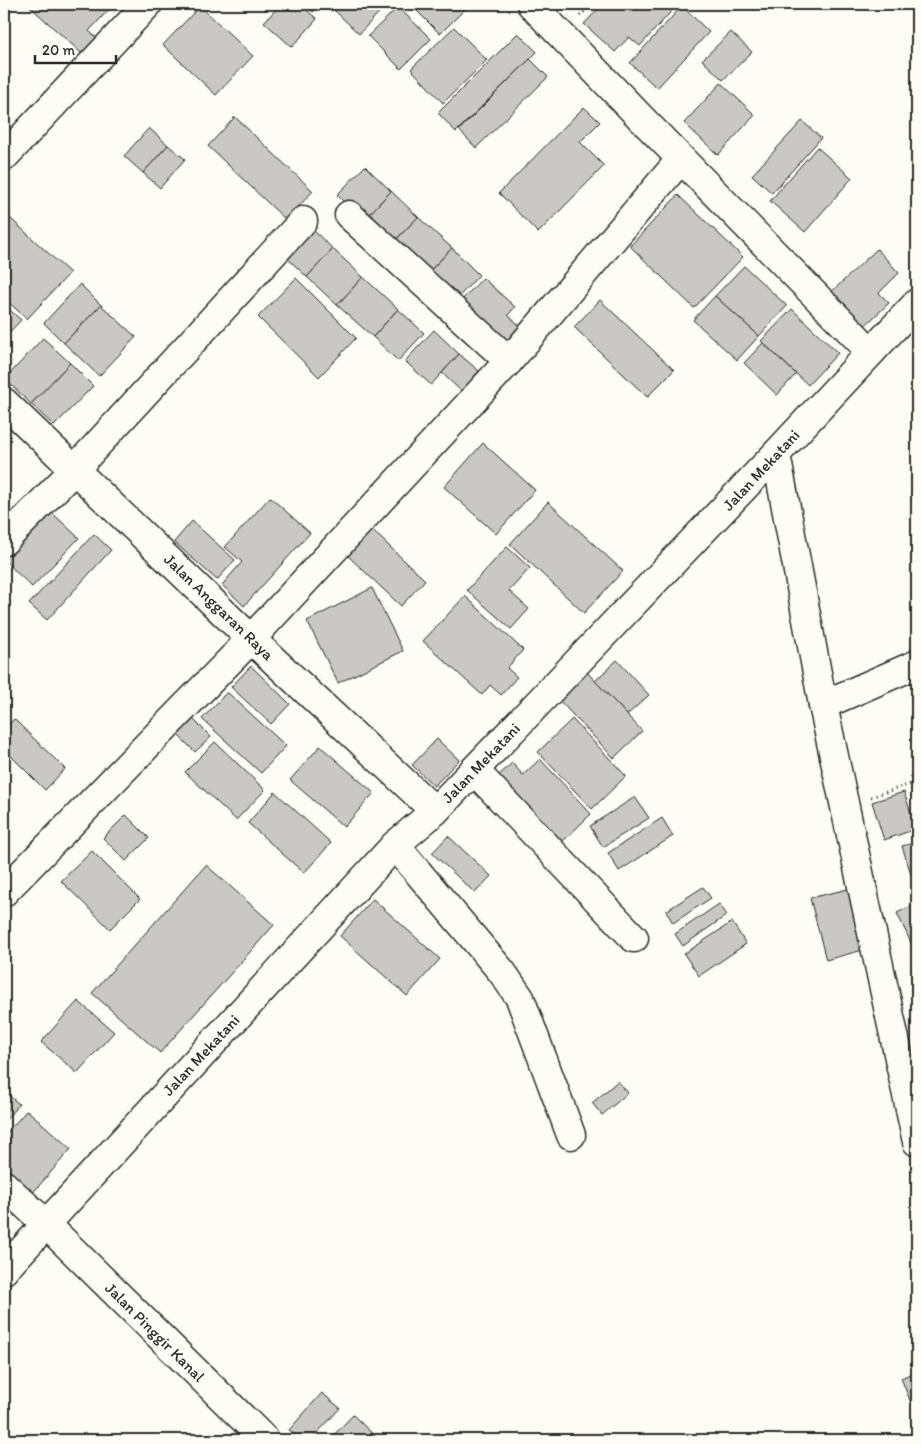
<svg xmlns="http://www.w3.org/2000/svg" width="921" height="1444" font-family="Itim,sans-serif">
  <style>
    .building { fill: #c9c8c4; stroke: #2b2b2b }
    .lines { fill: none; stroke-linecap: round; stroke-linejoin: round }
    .minor-casing { stroke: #2b2b2b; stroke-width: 31 }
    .path { stroke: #2b2b2b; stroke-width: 3; stroke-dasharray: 1 4; stroke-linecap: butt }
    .minor { stroke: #fdfcf7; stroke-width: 28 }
    .labels { text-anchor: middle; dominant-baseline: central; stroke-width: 4; stroke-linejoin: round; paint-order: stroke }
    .street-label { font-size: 16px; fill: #2b2b2b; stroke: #fdfcf7 }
  </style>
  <rect width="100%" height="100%" fill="#fdfcf7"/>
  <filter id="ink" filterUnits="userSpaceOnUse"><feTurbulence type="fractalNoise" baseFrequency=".02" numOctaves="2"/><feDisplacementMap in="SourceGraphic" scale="10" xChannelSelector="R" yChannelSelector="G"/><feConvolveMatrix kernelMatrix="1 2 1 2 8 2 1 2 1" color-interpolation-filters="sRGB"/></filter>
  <g filter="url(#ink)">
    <g class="building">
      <path d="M27,4H114L89,31L103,44L89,60Z"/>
      <path d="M281,4H300L317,19L292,47L264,22Z"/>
      <path d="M305,4H321L313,12Z"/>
      <path d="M334,4H385L386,5L359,34L331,7Z"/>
      <path d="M410,4H470L440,34Z"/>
      <path d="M551,4H566L558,11Z"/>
      <path d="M603,4H678L640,46L629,37L615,52L584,24Z"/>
      <path d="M200,6L253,56L216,95L163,45Z"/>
      <path d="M682,6L709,32L657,88L630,63Z"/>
      <path d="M398,7L431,39L401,69L368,36Z"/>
      <path d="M454,27L487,60L443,103L411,69Z"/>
      <path d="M731,32L752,52L723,80L702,60Z"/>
      <path d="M518,33L537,52L456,132L438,113Z"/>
      <path d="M530,59L548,77L476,148L459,130Z"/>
      <path d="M721,83L755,115L718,155L684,123Z"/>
      <path d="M584,107L600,122L580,142L604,166L538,233L499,193Z"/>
      <path d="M235,117L313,191L286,220L208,146Z"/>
      <path d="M802,121L821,138L772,193L752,175Z"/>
      <path d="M149,128L168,145L143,173L124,156Z"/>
      <path d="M168,145L185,159L160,188L143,173Z"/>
      <path d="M817,147L852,178L805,232L770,201Z"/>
      <path d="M365,166L391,191L363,221L337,195Z"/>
      <path d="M391,191L418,217L390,246L363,221Z"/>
      <path d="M678,195L743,257L694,308L630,246Z"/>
      <path d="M418,217L452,248L423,278L390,246Z"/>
      <path d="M10,218L70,273L27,319L4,298V225Z"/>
      <path d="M310,227L333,249L307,277L284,255Z"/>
      <path d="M452,248L479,275L451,305L423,278Z"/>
      <path d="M333,249L363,277L337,305L307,277Z"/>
      <path d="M877,249L899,273L879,293L889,303L858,332L825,298Z"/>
      <path d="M744,266L787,306L759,336L715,296Z"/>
      <path d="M363,277L398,309L373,337L337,305Z"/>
      <path d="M296,278L356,338L319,377L258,317Z"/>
      <path d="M483,278L515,307L508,315L522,328L502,349L456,306Z"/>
      <path d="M80,284L101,305L64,343L44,323Z"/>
      <path d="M715,296L759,336L737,360L693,320Z"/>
      <path d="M600,300L674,370L647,397L574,327Z"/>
      <path d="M4,305L21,320L4,338Z"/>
      <path d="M101,305L136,337L99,376L64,343Z"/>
      <path d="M398,309L424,333L398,361L373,337Z"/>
      <path d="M792,309L838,353L808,385L761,341Z"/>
      <path d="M434,330L459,354L431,385L405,361Z"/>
      <path d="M43,338L70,363L31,404L5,379Z"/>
      <path d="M763,343L796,374L777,395L744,363Z"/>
      <path d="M459,354L479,371L461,391L442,373Z"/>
      <path d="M70,363L93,386L54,426L31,404Z"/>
      <path d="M483,443L535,490L496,534L444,487Z"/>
      <path d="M270,497L310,533L244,606L222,585L242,562L225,547Z"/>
      <path d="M548,502L623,571L584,613L510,544Z"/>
      <path d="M47,508L79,538L32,587L4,560V553Z"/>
      <path d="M192,521L235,560L217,580L174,542Z"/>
      <path d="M371,529L425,580L401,606L347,555Z"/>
      <path d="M94,534L111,550L47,620L29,604Z"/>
      <path d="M507,547L530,568L509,591L529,609L511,629L467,590Z"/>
      <path d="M372,588L403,651L338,683L307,621Z"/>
      <path d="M465,596L523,650L507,668L517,677L501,695L490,685L482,695L423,641Z"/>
      <path d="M617,660L649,695L627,715L595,681Z"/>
      <path d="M251,666L290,704L271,724L231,687Z"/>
      <path d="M584,669L642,731L614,758L555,696Z"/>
      <path d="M227,692L286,746L261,773L202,719Z"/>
      <path d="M188,714L211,737L195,752L172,729Z"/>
      <path d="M14,719L65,769L45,790L4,749V729Z"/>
      <path d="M572,719L626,776L592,809L538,752Z"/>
      <path d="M437,739L459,760L434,786L412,765Z"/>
      <path d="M215,742L265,790L236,820L185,772Z"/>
      <path d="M320,746L374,793L344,827L290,780Z"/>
      <path d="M540,759L591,814L556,848L495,779L512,763L523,775Z"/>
      <path d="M275,792L331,843L304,873L248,823Z"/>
      <path d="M904,792L916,829L884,840L872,802Z"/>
      <path d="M635,797L649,818L603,847L590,826Z"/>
      <path d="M126,815L149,838L126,861L103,838Z"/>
      <path d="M662,818L673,836L619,871L608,853Z"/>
      <path d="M448,836L491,876L475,893L432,853Z"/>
      <path d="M917,842V872L911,874L902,846Z"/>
      <path d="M92,851L140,899L110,929L61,881Z"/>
      <path d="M206,865L274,925L160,1053L92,993Z"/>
      <path d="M703,887L711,898L673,923L666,911Z"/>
      <path d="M848,889L863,950L826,960L810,898Z"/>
      <path d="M373,899L440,959L407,996L340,936Z"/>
      <path d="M917,903V943L912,945L897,913Z"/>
      <path d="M719,904L727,915L683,946L675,934Z"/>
      <path d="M732,922L746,944L699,976L684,954Z"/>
      <path d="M78,1001L114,1032L77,1073L41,1042Z"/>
      <path d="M618,1081L628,1093L602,1115L592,1103Z"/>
      <path d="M4,1091L19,1104L4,1122Z"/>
      <path d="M27,1110L71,1149L30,1196L4,1173V1136Z"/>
      <path d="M917,1371V1400L911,1403L901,1378Z"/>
      <path d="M322,1393L340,1408L311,1440H301L289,1430Z"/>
      <path d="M917,1414V1435L912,1416Z"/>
      <path d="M353,1415L379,1440H329Z"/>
    </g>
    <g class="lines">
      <defs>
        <g id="minor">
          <path d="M531,4L641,118L871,352"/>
          <path d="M4,157L148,4"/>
          <path d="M349,215L509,361"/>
          <path d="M4,402L251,639L435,811"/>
          <path d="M776,454L823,705L917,1142"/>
          <path d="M4,541L74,470L303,221"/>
          <path d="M823,705L917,664"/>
          <path d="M474,770L634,938"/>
          <path d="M395,845L502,972L520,998L571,1135"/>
          <path d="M4,892L251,639L509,361L681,159"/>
          <path d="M4,1185L46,1224L265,1440"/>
          <path d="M4,1270L395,845L435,811L776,454L917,303"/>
        </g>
      </defs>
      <use href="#minor" class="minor-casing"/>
      <g class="path">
        <path d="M580,16L592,4"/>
        <path d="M871,797L917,782"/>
      </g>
      <use href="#minor" class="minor"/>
    </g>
  </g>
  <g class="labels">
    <g class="street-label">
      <text transform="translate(761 470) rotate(-47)">Jalan Mekatani</text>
      <text transform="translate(219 607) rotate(44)">Jalan Anggaran Raya</text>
      <text transform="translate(481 763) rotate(-46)">Jalan Mekatani</text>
      <text transform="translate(201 1055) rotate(-47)">Jalan Mekatani</text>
      <text transform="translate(155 1332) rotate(45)">Jalan Pinggir Kanal</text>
    </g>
  </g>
  <rect width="921" height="1444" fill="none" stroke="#fdfcf7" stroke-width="20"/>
  <rect x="10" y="10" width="901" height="1424" fill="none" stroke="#2b2b2b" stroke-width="2" filter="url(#ink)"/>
  <path d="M35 55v8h81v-8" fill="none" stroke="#2b2b2b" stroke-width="2.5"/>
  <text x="42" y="55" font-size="15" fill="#2b2b2b" stroke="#fdfcf7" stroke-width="4" paint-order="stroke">20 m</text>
</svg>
